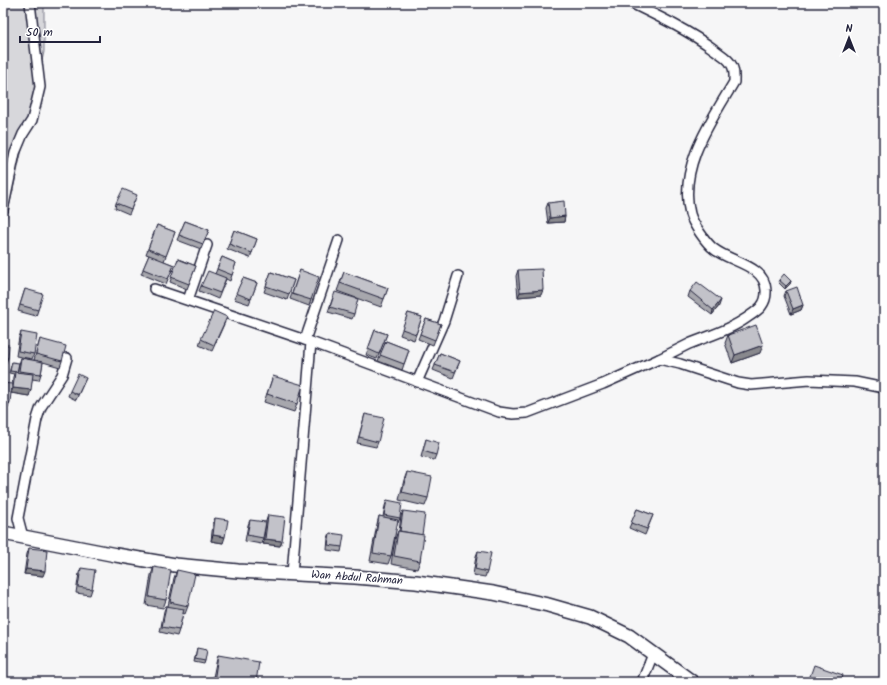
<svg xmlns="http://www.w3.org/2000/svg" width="887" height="685" font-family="Kalam,sans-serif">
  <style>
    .green { fill: #d7d7db; stroke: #7c7c8b }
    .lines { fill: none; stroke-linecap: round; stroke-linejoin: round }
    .street-casing { stroke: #22223b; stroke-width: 12 }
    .secondary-casing { stroke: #22223b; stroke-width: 16 }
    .street { stroke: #fff; stroke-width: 9 }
    .secondary { stroke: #fff; stroke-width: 13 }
    .wall { fill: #a7a7ad; stroke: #22223b }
    .shaded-wall { fill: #88888d; stroke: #22223b }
    .building { fill: #c2c2c9; stroke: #22223b }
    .labels { text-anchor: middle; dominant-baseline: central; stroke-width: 3; stroke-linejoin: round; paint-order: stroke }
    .street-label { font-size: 11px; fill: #22223b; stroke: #fff }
  </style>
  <rect width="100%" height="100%" fill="#f6f6f7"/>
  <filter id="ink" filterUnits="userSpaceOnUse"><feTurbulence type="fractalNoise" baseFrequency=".025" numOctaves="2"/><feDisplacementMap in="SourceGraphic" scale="8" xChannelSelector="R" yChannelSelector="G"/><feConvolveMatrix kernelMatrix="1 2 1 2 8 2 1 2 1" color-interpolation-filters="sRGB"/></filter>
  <g filter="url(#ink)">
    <path class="green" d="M3,3H44V52L3,234Z"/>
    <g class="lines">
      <defs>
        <g id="street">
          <path d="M631,3C660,17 689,31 715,50C720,54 728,58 731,64C735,69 734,77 734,82C711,121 678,167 690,214C693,224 706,243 714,249C730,262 765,265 766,290C767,306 757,311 745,319C728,331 708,336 689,344C679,349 669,354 659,359"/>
          <path d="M3,210L15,153L23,134L32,120L40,87L30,3"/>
          <path d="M154,289L305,340"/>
          <path d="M188,300L207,245"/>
          <path d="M311,342L499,412L513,414L527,413L603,384L659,359L680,364L738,383L751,385L809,380L855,382L884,388"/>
          <path d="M417,382L444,321L458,276"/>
          <path d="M23,537L18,518L37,419L41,407L62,375L67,358"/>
          <path d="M292,574L311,342L305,340L339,240"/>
          <path d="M642,682L653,654"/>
        </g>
        <path id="secondary" d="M3,533L116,555L175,565L238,571L355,577L416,582L493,593L548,605L590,617L629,636L692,682"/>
      </defs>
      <use href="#street" class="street-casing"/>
      <use href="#secondary" class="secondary-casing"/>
      <use href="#street" class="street"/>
      <use href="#secondary" class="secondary"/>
    </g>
    <g class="wall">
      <path d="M135,200L129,214L115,208L116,203Z"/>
      <path d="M548,203L565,216L564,222L548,223L546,208Z"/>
      <path d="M185,221L209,230L201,249L177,240Z"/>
      <path d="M157,225L175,232L164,261L174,265L166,284L141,274L149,255L146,254Z"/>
      <path d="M234,230L257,239L250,258L227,249Z"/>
      <path d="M222,257L236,263L230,281L226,279L218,299L199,291L201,286L215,274Z"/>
      <path d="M178,259L196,266L187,289L170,282Z"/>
      <path d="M300,270L311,300L309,306L290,299Z"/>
      <path d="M518,270L541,295L518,297L516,276Z"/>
      <path d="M271,272L294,280L287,300L264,292Z"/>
      <path d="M344,272L388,288L381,307L337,291Z"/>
      <path d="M243,278L257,283L249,304L234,299Z"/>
      <path d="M779,280L791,281L790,284L785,289L778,282Z"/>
      <path d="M25,289L38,310L36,316L18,311Z"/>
      <path d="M690,291L719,306L712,315L688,297Z"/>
      <path d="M786,291L803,305L801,310L791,314L784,296Z"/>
      <path d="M333,297L354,314L352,319L328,312Z"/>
      <path d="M408,313L422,317L414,340L400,335Z"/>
      <path d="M426,319L441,324L433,345L418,339Z"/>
      <path d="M225,322L212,351L199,345L201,339Z"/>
      <path d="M375,330L387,334L377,359L366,355Z"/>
      <path d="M21,332L34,354L32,359L16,356L19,337Z"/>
      <path d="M728,335L760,353L732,363L725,343Z"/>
      <path d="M40,339L62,361L60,367L43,362L41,374L39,380L32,379L29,396L11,393L13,377L14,374L9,373L12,362L17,372L19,364L21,358L38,361L34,360Z"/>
      <path d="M386,341L409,350L402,370L378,361Z"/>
      <path d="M440,353L460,361L453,378L433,370Z"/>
      <path d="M273,376L297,404L294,412L264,402Z"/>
      <path d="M86,378L76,400L68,396L70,391Z"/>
      <path d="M365,414L378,442L376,447L357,443Z"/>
      <path d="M426,439L436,455L434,460L421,457Z"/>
      <path d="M407,472L428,498L425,506L399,500L404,480Z"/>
      <path d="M387,500L400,518L398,523H397L391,556L388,564L370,561L377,524L379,516L383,517L385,506Z"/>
      <path d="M637,509L653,515L645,535L629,528Z"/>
      <path d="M403,511L422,535L420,561L417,569L391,564L395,539L398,531H399L401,516Z"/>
      <path d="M268,515L280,546L263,544L266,521Z"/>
      <path d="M215,518L223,543L211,541L213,523Z"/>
      <path d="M250,520L263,538L261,544L245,541L248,525Z"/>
      <path d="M330,533L342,547L341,552L327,550L328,538Z"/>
      <path d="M29,548L43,576L24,574L27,554Z"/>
      <path d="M478,551L487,572L485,577L473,575L476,556Z"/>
      <path d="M154,567L166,600L163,608L146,605L151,575Z"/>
      <path d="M81,568L92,589L90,595L76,593L79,573Z"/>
      <path d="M177,570L188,606L185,614L183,613L179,630L177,636L160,632L164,611L166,606H168L174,578Z"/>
      <path d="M197,648L205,661L204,664L194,662Z"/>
      <path d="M218,655L256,682H212L216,663Z"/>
    </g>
    <g class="shaded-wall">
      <path d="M565,216L564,222L548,223L550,218Z"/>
      <path d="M791,281L790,284L785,289L786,286Z"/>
      <path d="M543,290L541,295L518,297L520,292Z"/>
      <path d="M721,300L719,306L712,315L713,310Z"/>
      <path d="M803,305L801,310L791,314L793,309Z"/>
      <path d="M763,345L760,353L732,363L735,355Z"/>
      <path d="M3,357L8,358L6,363H3Z"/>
      <path d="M13,388L31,390L29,396L11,393Z"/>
      <path d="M3,402H10L8,408L3,407Z"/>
      <path d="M213,535L225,537L223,543L211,541Z"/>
      <path d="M265,539L282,541L280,546L263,544Z"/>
      <path d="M26,569L45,571L43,576L24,574Z"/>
    </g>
    <g class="building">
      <path d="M123,189L137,195L131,209L116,203Z"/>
      <path d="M564,201L565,216L550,218L548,203Z"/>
      <path d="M185,221L209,230L203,244L179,235Z"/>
      <path d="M157,225L175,232L166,256L148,249Z"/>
      <path d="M234,230L257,239L252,253L229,244Z"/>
      <path d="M149,255L174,265L168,279L143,269Z"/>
      <path d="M222,257L236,263L232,275L217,269Z"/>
      <path d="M178,259L196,266L189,284L171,277Z"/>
      <path d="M542,269L543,290L520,292L518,270Z"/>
      <path d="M300,270L319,277L311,300L292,294Z"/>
      <path d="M208,271L226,278L220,293L201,286Z"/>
      <path d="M271,272L294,280L289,294L266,286Z"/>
      <path d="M344,272L388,288L384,299L340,283Z"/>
      <path d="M784,274L791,281L786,286L779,280Z"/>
      <path d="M243,278L257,283L251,299L236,293Z"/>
      <path d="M697,282L721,300L713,310L690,291Z"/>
      <path d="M797,287L803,305L793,309L786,291Z"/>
      <path d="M25,289L43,294L38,310L20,305Z"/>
      <path d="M335,292L358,299L354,314L330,307Z"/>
      <path d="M214,311L227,317L214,345L201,339Z"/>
      <path d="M408,313L422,317L416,334L402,329Z"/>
      <path d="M426,319L441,324L435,340L420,334Z"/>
      <path d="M756,325L763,345L735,355L728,335Z"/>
      <path d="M375,330L387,334L379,354L368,349Z"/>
      <path d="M21,332L37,335L34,354L18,351Z"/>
      <path d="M40,339L66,346L62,361L36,354Z"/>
      <path d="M386,341L409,350L404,364L380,355Z"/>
      <path d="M3,345H9L8,358L3,357Z"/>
      <path d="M440,353L460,361L455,372L435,365Z"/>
      <path d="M21,358L43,362L41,374L19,371Z"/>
      <path d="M12,362L19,363L17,372L10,371Z"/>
      <path d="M15,372L33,374L31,390L13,388Z"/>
      <path d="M78,374L86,378L78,395L70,391Z"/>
      <path d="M273,376L303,385L297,404L267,394Z"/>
      <path d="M3,383L12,384L10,402H3Z"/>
      <path d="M365,414L384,418L378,442L359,437Z"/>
      <path d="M426,439L439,443L436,455L423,451Z"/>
      <path d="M407,472L432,477L428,498L402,492Z"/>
      <path d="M387,500L402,503L400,518L384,515Z"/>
      <path d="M637,509L653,515L647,529L631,523Z"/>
      <path d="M403,511L425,514L422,535L400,531Z"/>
      <path d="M268,515L285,517L282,541L265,539Z"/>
      <path d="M379,516L398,520L391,556L373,553Z"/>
      <path d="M215,518L228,520L225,537L213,535Z"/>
      <path d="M250,520L266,522L263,538L247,535Z"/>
      <path d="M398,531L424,535L420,561L394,556Z"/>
      <path d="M330,533L344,535L342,547L328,545Z"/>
      <path d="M3,544L5,545L3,564Z"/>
      <path d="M29,548L47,550L45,571L26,569Z"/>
      <path d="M478,551L491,553L487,572L475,569Z"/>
      <path d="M154,567L171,570L166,600L149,597Z"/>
      <path d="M81,568L95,570L92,589L78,587Z"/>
      <path d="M177,570L195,574L188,606L170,602Z"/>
      <path d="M166,606L184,609L179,630L162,627Z"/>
      <path d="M197,648L207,650L205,661L195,659Z"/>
      <path d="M218,655L259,662L256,682H214Z"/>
      <path d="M814,665L843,675L841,682H808Z"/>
    </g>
  </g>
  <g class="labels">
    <g class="street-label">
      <text transform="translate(357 578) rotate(4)">Wan Abdul Rahman</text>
    </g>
  </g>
  <rect width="887" height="685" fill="none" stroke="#fff" stroke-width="16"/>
  <rect x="8" y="8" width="871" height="669" fill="none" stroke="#22223b" stroke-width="1.5" filter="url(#ink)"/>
  <g transform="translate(849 38)" stroke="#ffffff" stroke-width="3" paint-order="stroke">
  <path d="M0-3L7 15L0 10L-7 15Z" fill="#22223b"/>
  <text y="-6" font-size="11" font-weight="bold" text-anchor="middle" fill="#22223b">N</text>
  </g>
  <path d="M20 36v6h80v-6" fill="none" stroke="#22223b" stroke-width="2"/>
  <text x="26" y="36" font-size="12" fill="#22223b" stroke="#ffffff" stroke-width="3" paint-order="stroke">50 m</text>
</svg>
